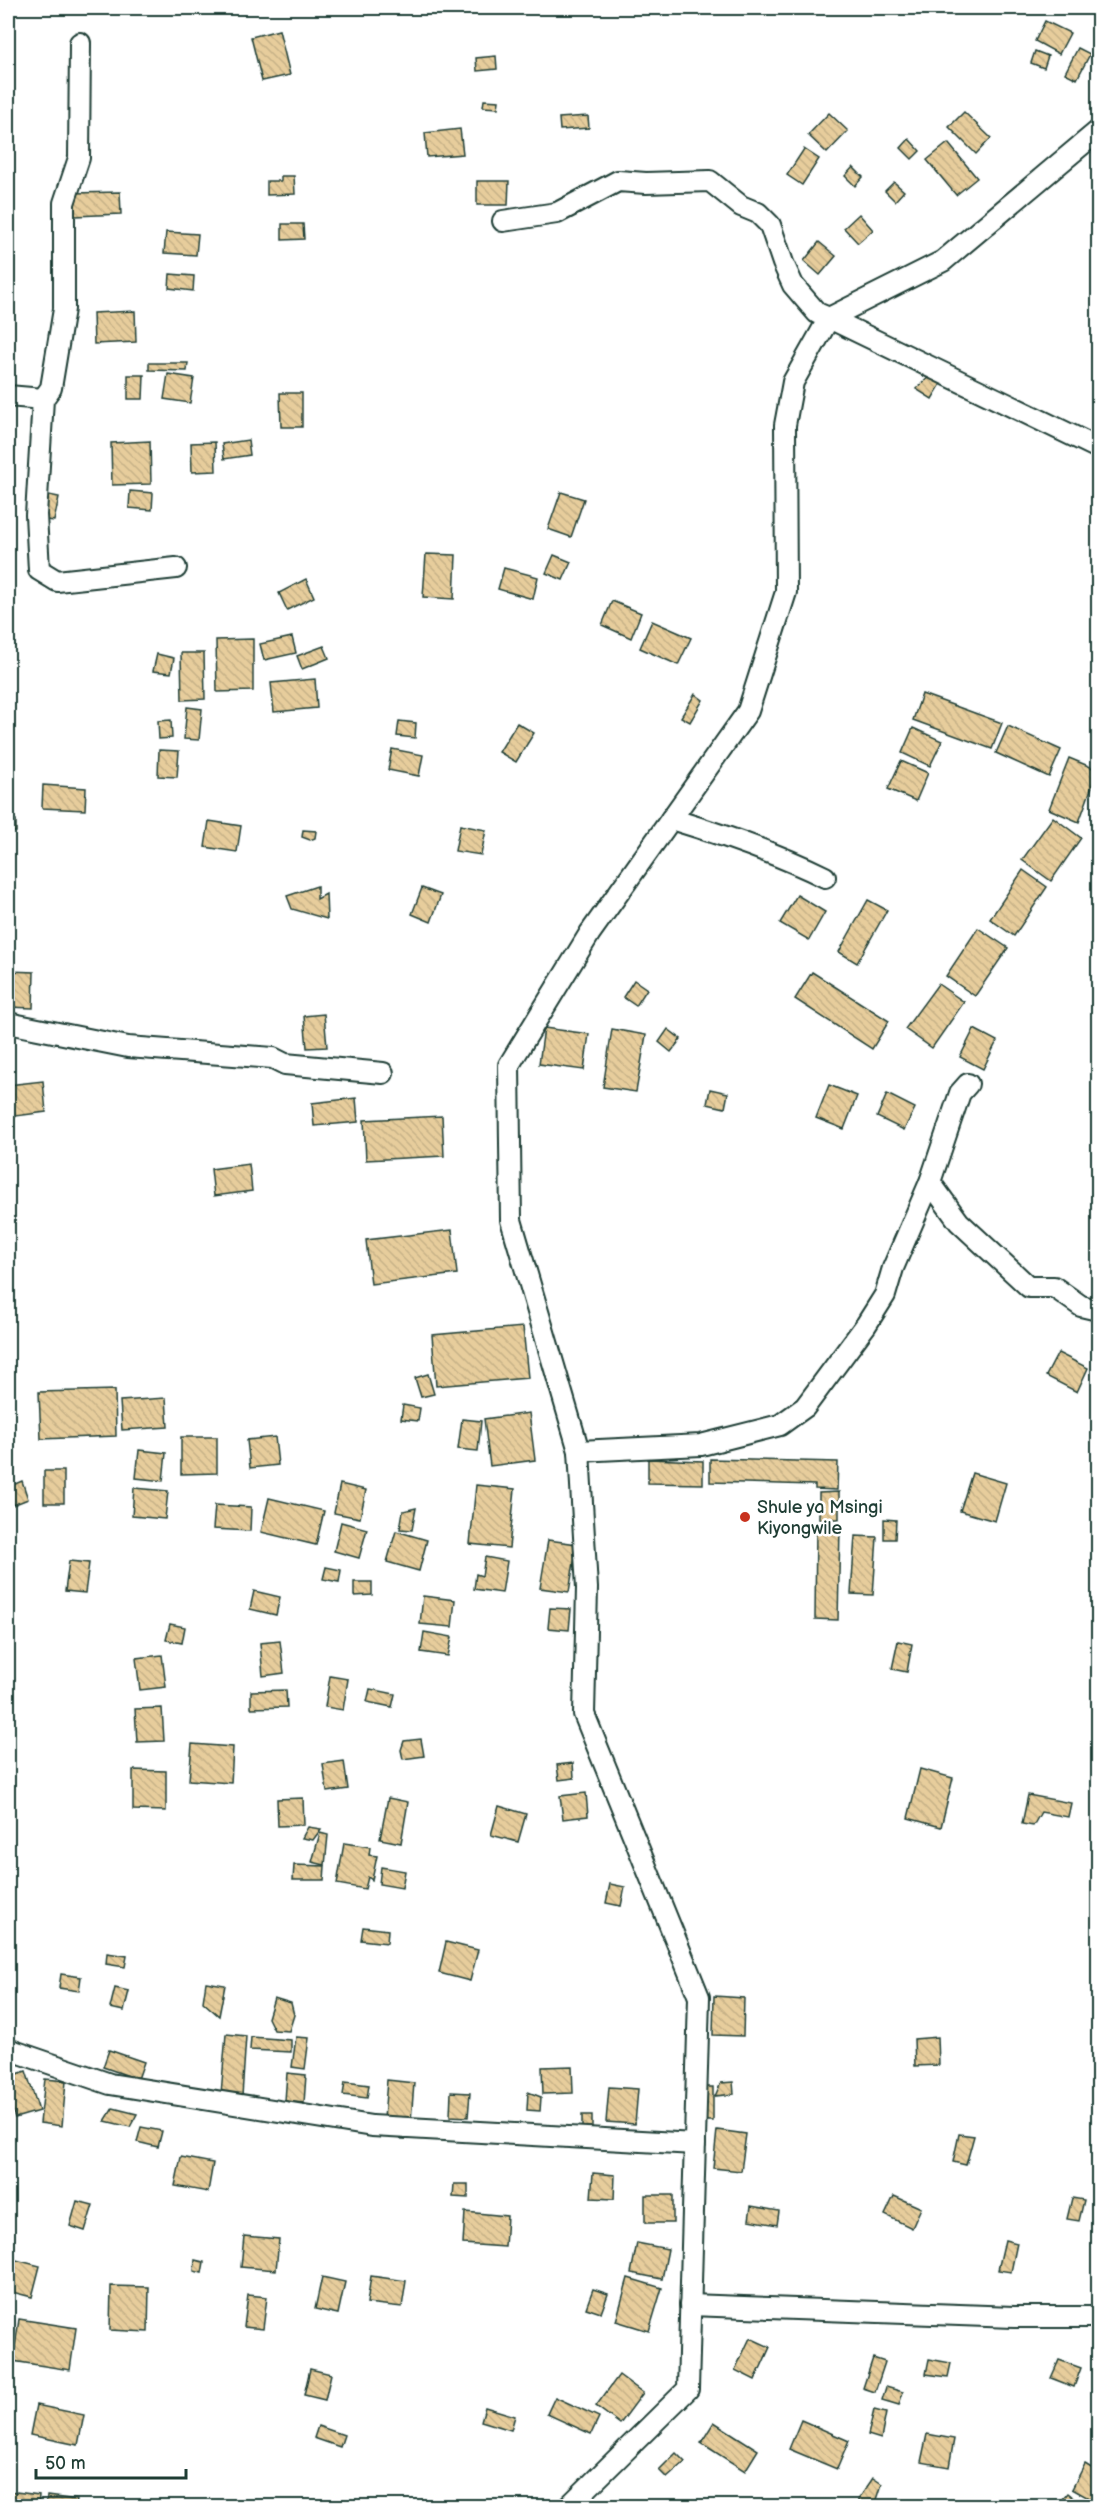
<svg xmlns="http://www.w3.org/2000/svg" width="1106" height="2514" font-family="'Balsamiq Sans',sans-serif">
  <style>
    .building { fill: url(#building-back-hatch); stroke: #1f3d34; stroke-width: 1.5 }
    .lines { fill: none; stroke-linecap: round; stroke-linejoin: round }
    .minor-casing { stroke: #1f3d34; stroke-width: 24 }
    .minor { stroke: #fff; stroke-width: 20 }
    .poi-dot { fill: #c8321e; stroke: #fff; stroke-width: 2 }
    .labels { text-anchor: middle; dominant-baseline: central; stroke-width: 5; stroke-linejoin: round; paint-order: stroke }
    .poi-label { font-size: 18px; fill: #1f3d34; stroke: #fff; text-anchor: start }
  </style>
  <defs>
    <pattern id="building-back-hatch" width="6" height="6" patternUnits="userSpaceOnUse" patternTransform="scale(1.5)"><rect width="6" height="6" fill="#e7cd9c"/><path d="M-1 5l2 2M0 0l6 6M5-1l2 2" fill="none" stroke="#c6b187"/></pattern>
  </defs>
  <rect width="100%" height="100%" fill="#fff"/>
  <filter id="ink" filterUnits="userSpaceOnUse"><feTurbulence type="fractalNoise" baseFrequency=".0167" numOctaves="2"/><feDisplacementMap in="SourceGraphic" scale="12" xChannelSelector="R" yChannelSelector="G"/><feConvolveMatrix kernelMatrix="1 2 1 2 8 2 1 2 1" color-interpolation-filters="sRGB"/></filter>
  <g filter="url(#ink)">
    <g class="building">
      <path d="M1045,21L1070,33L1059,54L1035,41Z"/>
      <path d="M279,30L290,75L262,81L251,37Z"/>
      <path d="M1078,48L1090,54L1077,79L1065,73Z"/>
      <path d="M1035,51L1048,56L1044,68L1031,63Z"/>
      <path d="M496,56L497,69L477,71L476,58Z"/>
      <path d="M484,100L499,101L498,108L483,107Z"/>
      <path d="M964,112L991,138L976,154L949,127Z"/>
      <path d="M829,113L848,131L827,153L808,135Z"/>
      <path d="M588,116L589,128L560,130L559,118Z"/>
      <path d="M460,129L463,154L427,157L425,133Z"/>
      <path d="M909,139L920,151L912,159L901,148Z"/>
      <path d="M948,143L977,178L956,195L927,160Z"/>
      <path d="M804,149L819,159L802,185L787,175Z"/>
      <path d="M853,167L863,177L855,186L845,176Z"/>
      <path d="M281,176H294L295,194L267,195V181H281Z"/>
      <path d="M477,181H509L508,205H477Z"/>
      <path d="M894,182L904,191L895,201L885,191Z"/>
      <path d="M120,192L121,214L75,216L74,193Z"/>
      <path d="M859,214L873,230L858,243L844,228Z"/>
      <path d="M282,224H303L304,239L282,240Z"/>
      <path d="M166,232L198,234L196,255L164,253Z"/>
      <path d="M819,242L836,256L820,275L804,261Z"/>
      <path d="M170,274L194,276L193,291L169,288Z"/>
      <path d="M135,311L136,342L94,344L93,313Z"/>
      <path d="M149,363H188L187,371L149,370Z"/>
      <path d="M168,374L194,378L190,403L164,399Z"/>
      <path d="M128,375H144L143,399H128Z"/>
      <path d="M929,377L941,384L932,399L916,389Z"/>
      <path d="M280,393H302V427H281Z"/>
      <path d="M248,440L250,455L224,459L222,444Z"/>
      <path d="M150,441L151,484L112,485L111,443Z"/>
      <path d="M215,442L216,471L192,472L191,443Z"/>
      <path d="M130,491L153,493L152,510L129,508Z"/>
      <path d="M561,492L584,499L571,537L548,529Z"/>
      <path d="M44,494L59,497L54,521L39,519Z"/>
      <path d="M426,554L456,555L454,599L423,597Z"/>
      <path d="M554,555L571,562L563,580L546,573Z"/>
      <path d="M8,557L13,592H8Z"/>
      <path d="M504,568L538,577L533,599L498,589Z"/>
      <path d="M306,579L314,597L287,610L279,593Z"/>
      <path d="M612,601L641,613L631,638L602,625Z"/>
      <path d="M652,621L691,638L678,665L640,648Z"/>
      <path d="M292,637L296,653L264,660L260,644Z"/>
      <path d="M253,639V691L217,692L216,640Z"/>
      <path d="M324,646L329,658L302,669L297,656Z"/>
      <path d="M181,653H204L205,699L182,700Z"/>
      <path d="M157,654L174,658L171,673L153,671Z"/>
      <path d="M315,679L317,708L274,712L271,683Z"/>
      <path d="M695,694L703,700L690,722L681,717Z"/>
      <path d="M922,694L1002,723L992,749L913,720Z"/>
      <path d="M187,707L202,709L199,740L184,739Z"/>
      <path d="M171,720L172,738L159,739L158,721Z"/>
      <path d="M399,721L416,723L415,738L397,736Z"/>
      <path d="M517,723L534,733L516,762L499,752Z"/>
      <path d="M1008,726L1061,750L1049,777L996,753Z"/>
      <path d="M913,728L942,741L930,766L902,753Z"/>
      <path d="M392,749L423,755L419,776L388,770Z"/>
      <path d="M159,750L179,751L177,777L158,776Z"/>
      <path d="M1069,758L1098,770L1079,822L1049,809Z"/>
      <path d="M901,761L928,773L916,801L888,789Z"/>
      <path d="M43,785L86,788L85,810L42,808Z"/>
      <path d="M1053,817L1081,838L1051,881L1022,860Z"/>
      <rect x="8" y="820" width="8" height="12"/>
      <path d="M209,821L241,826L237,852L205,847Z"/>
      <path d="M460,825L486,830L481,855L455,851Z"/>
      <path d="M303,830L316,831L315,838L310,840L302,837Z"/>
      <path d="M1023,870L1047,887L1014,936L990,919Z"/>
      <path d="M317,886V899L326,894L327,919L292,909L287,896Z"/>
      <path d="M422,888L441,895L431,922L412,914Z"/>
      <path d="M797,895L825,912L809,940L780,923Z"/>
      <path d="M868,900L887,910L857,963L839,952Z"/>
      <path d="M978,928L1008,948L975,996L946,976Z"/>
      <path d="M8,971L34,972L33,1008L8,1007Z"/>
      <path d="M812,972L889,1021L872,1049L795,999Z"/>
      <path d="M634,980L647,989L636,1006L623,997Z"/>
      <path d="M938,984L964,1002L932,1048L905,1029Z"/>
      <path d="M324,1014L327,1047L307,1048L304,1016Z"/>
      <path d="M544,1028L589,1034L584,1070L539,1064Z"/>
      <path d="M612,1029L646,1035L636,1092L603,1087Z"/>
      <path d="M668,1029L681,1039L671,1052L659,1042Z"/>
      <path d="M974,1029L997,1041L983,1069L960,1057Z"/>
      <path d="M43,1081L46,1112L8,1117V1085Z"/>
      <path d="M829,1085L857,1096L844,1129L816,1118Z"/>
      <path d="M710,1089L728,1093L725,1108L707,1104Z"/>
      <path d="M887,1094L915,1108L904,1130L877,1117Z"/>
      <path d="M356,1098L358,1122L314,1126L312,1103Z"/>
      <path d="M442,1116L444,1156L366,1160L364,1120Z"/>
      <path d="M249,1164L252,1191L214,1196L211,1169Z"/>
      <path d="M452,1230L457,1274L371,1284L366,1240Z"/>
      <path d="M523,1327L528,1378L436,1386L432,1335Z"/>
      <path d="M1058,1353L1088,1368L1077,1392L1046,1376Z"/>
      <path d="M428,1374L434,1394L421,1397L415,1378Z"/>
      <path d="M115,1390L116,1436L41,1439L39,1392Z"/>
      <path d="M166,1398L168,1427L122,1430L120,1401Z"/>
      <path d="M403,1405L420,1408L418,1421L401,1419Z"/>
      <path d="M529,1413L535,1460L490,1466L484,1419Z"/>
      <path d="M462,1419L481,1421L478,1451L458,1449Z"/>
      <path d="M181,1437H217V1473L181,1474Z"/>
      <path d="M275,1437L278,1465L250,1468L247,1440Z"/>
      <path d="M139,1450L166,1453L163,1481L136,1478Z"/>
      <path d="M648,1459L703,1461V1484L648,1483Z"/>
      <path d="M710,1459L838,1462L837,1490L815,1489V1485L710,1482Z"/>
      <rect x="44" y="1471" width="20" height="32"/>
      <path d="M972,1473L1006,1483L995,1521L960,1511Z"/>
      <path d="M22,1481L28,1499L8,1507V1487Z"/>
      <path d="M340,1484L366,1490L360,1518L334,1513Z"/>
      <path d="M476,1485L515,1489L509,1548L470,1544Z"/>
      <path d="M134,1488L168,1491L165,1519L132,1516Z"/>
      <path d="M839,1492V1519H819V1493Z"/>
      <path d="M269,1498L324,1511L316,1545L261,1532Z"/>
      <path d="M215,1505L251,1507L250,1531L213,1529Z"/>
      <path d="M416,1508L412,1530L400,1529L403,1511Z"/>
      <path d="M884,1519L896,1520L895,1539H884Z"/>
      <path d="M341,1522L367,1529L359,1558L334,1551Z"/>
      <path d="M816,1528H840L838,1620L815,1619Z"/>
      <path d="M396,1531L427,1540L419,1571L387,1562Z"/>
      <path d="M855,1536L877,1537L873,1595L851,1594Z"/>
      <path d="M548,1540L577,1544L569,1592L540,1588Z"/>
      <path d="M485,1557L507,1561L502,1593L474,1589L476,1574L482,1576Z"/>
      <path d="M69,1561L89,1563L85,1593L65,1591Z"/>
      <path d="M326,1567L341,1570L339,1582L323,1579Z"/>
      <path d="M354,1582H372V1595L354,1596Z"/>
      <path d="M254,1591L280,1597L276,1615L250,1609Z"/>
      <path d="M423,1596L455,1600L452,1627L420,1624Z"/>
      <path d="M550,1608L571,1609L569,1630L548,1628Z"/>
      <path d="M170,1624L185,1627L182,1643L166,1640Z"/>
      <path d="M424,1632L452,1637L448,1656L421,1652Z"/>
      <path d="M280,1641L284,1673L263,1676L260,1643Z"/>
      <path d="M898,1641L912,1644L907,1672L892,1669Z"/>
      <path d="M162,1655L166,1687L140,1690L136,1658Z"/>
      <path d="M330,1676L348,1679L343,1710L325,1707Z"/>
      <path d="M370,1689L395,1694L392,1707L367,1702Z"/>
      <path d="M286,1690L287,1707L251,1708V1691Z"/>
      <path d="M162,1708L164,1741L137,1742L135,1709Z"/>
      <path d="M421,1739L424,1756L403,1759L401,1750L404,1741Z"/>
      <path d="M192,1744L233,1747L231,1783L189,1780Z"/>
      <path d="M344,1761L348,1789L327,1792L323,1764Z"/>
      <path d="M573,1763L574,1778L559,1780L557,1765Z"/>
      <path d="M920,1769L953,1778L941,1827L908,1818Z"/>
      <path d="M133,1770L166,1771V1811L133,1810Z"/>
      <path d="M586,1793L588,1816L563,1819L560,1796Z"/>
      <path d="M1028,1795L1071,1803L1068,1817L1041,1812L1033,1826L1022,1824Z"/>
      <path d="M303,1798L304,1825L278,1826L277,1799Z"/>
      <path d="M388,1798L408,1802L401,1843L380,1839Z"/>
      <path d="M499,1806L526,1814L518,1842L491,1835Z"/>
      <path d="M308,1827L321,1829L313,1840L302,1838Z"/>
      <path d="M320,1833L328,1835L325,1865L312,1862Z"/>
      <path d="M344,1843L370,1847L369,1855L377,1856L372,1880L368,1877L365,1889L337,1884Z"/>
      <path d="M294,1865L325,1866L324,1880H293Z"/>
      <path d="M381,1867L405,1871L402,1888L379,1884Z"/>
      <path d="M610,1884L625,1887L621,1906L606,1903Z"/>
      <path d="M363,1927L388,1930L387,1943L361,1940Z"/>
      <path d="M446,1942L478,1950L470,1981L439,1973Z"/>
      <path d="M107,1953L127,1956L125,1967L106,1964Z"/>
      <path d="M61,1974L81,1977L79,1991L59,1988Z"/>
      <path d="M206,1982L225,1985L219,2016L203,2002Z"/>
      <path d="M115,1988L129,1991L124,2011L110,2008Z"/>
      <path d="M714,1996L744,1998L743,2036L713,2035Z"/>
      <path d="M274,1998L291,2003L294,2015L289,2031L274,2030L268,2018Z"/>
      <path d="M226,2034L246,2036L242,2096L221,2094Z"/>
      <path d="M251,2037L291,2040V2052L250,2050Z"/>
      <path d="M296,2037L309,2038L305,2069L292,2067Z"/>
      <path d="M938,2037L939,2065L915,2066L914,2039Z"/>
      <path d="M109,2050L144,2062L138,2079L103,2067Z"/>
      <path d="M572,2066L573,2093L543,2094L542,2067Z"/>
      <path d="M26,2071L39,2111L15,2118L8,2094V2077Z"/>
      <path d="M287,2073L306,2075L304,2103L285,2101Z"/>
      <path d="M45,2079L66,2081L62,2126L40,2123Z"/>
      <path d="M387,2080L414,2083L411,2121L384,2119Z"/>
      <path d="M345,2082L369,2085L367,2098L343,2095Z"/>
      <path d="M733,2082L734,2094L715,2096L721,2083Z"/>
      <path d="M609,2087L638,2089L635,2124L606,2122Z"/>
      <path d="M701,2087H713V2121H702Z"/>
      <path d="M451,2092L470,2093L468,2117L450,2116Z"/>
      <path d="M528,2092L541,2097L540,2111L527,2110Z"/>
      <path d="M113,2108L137,2114L130,2127L105,2121Z"/>
      <rect x="582" y="2115" width="10" height="12"/>
      <path d="M141,2127L162,2131L158,2147L137,2142Z"/>
      <path d="M717,2130L746,2134L741,2171L713,2168Z"/>
      <path d="M959,2134L974,2136L966,2165L953,2162Z"/>
      <path d="M181,2157L213,2163L208,2192L175,2186Z"/>
      <path d="M593,2173L615,2175L614,2199L591,2198Z"/>
      <path d="M454,2184H468V2198L453,2197Z"/>
      <rect x="645" y="2195" width="28" height="28"/>
      <path d="M894,2196L921,2208L912,2228L885,2215Z"/>
      <path d="M1072,2198L1084,2200L1079,2221L1067,2219Z"/>
      <path d="M77,2201L93,2205L85,2231L70,2226Z"/>
      <path d="M751,2206L779,2211L777,2225L749,2220Z"/>
      <path d="M465,2212L507,2216L505,2247L463,2244Z"/>
      <path d="M244,2236L279,2239L276,2270L241,2267Z"/>
      <path d="M1005,2240L1017,2243L1011,2272L998,2270Z"/>
      <path d="M637,2243L668,2249L662,2279L631,2273Z"/>
      <path d="M8,2258L40,2266L32,2297L8,2291Z"/>
      <path d="M195,2260L204,2262L202,2273L194,2271Z"/>
      <path d="M371,2276L406,2281L402,2307L367,2303Z"/>
      <path d="M322,2277L345,2282L338,2314L315,2309Z"/>
      <path d="M628,2278L662,2288L649,2331L616,2321Z"/>
      <path d="M111,2286L149,2287L148,2332L110,2330Z"/>
      <path d="M593,2289L608,2294L601,2313L586,2308Z"/>
      <path d="M248,2295L267,2297L263,2329L244,2327Z"/>
      <path d="M19,2319L76,2328L70,2370L13,2361Z"/>
      <path d="M750,2338L770,2347L755,2380L735,2370Z"/>
      <path d="M873,2358L885,2362L875,2392L863,2388Z"/>
      <path d="M929,2359L951,2363L948,2377L926,2374Z"/>
      <path d="M1059,2360L1081,2368L1074,2387L1051,2378Z"/>
      <path d="M310,2369L331,2374L325,2400L304,2395Z"/>
      <path d="M619,2375L643,2393L620,2424L596,2406Z"/>
      <path d="M886,2387L903,2392L899,2405L882,2400Z"/>
      <path d="M555,2397L599,2417L591,2434L547,2414Z"/>
      <path d="M36,2405L84,2415L78,2445L30,2435Z"/>
      <path d="M485,2407L515,2416L511,2430L481,2421Z"/>
      <path d="M874,2410L886,2413L881,2439L868,2435Z"/>
      <path d="M801,2420L849,2441L837,2469L789,2449Z"/>
      <path d="M714,2422L758,2450L745,2471L701,2443Z"/>
      <path d="M318,2426L344,2435L340,2447L314,2438Z"/>
      <path d="M927,2434L954,2439L949,2467L921,2462Z"/>
      <path d="M676,2453L685,2462L667,2478L659,2470Z"/>
      <path d="M1085,2464L1098,2472V2494L1094,2501L1072,2489Z"/>
      <path d="M873,2478L882,2484L875,2506H868L858,2500Z"/>
      <path d="M8,2491L39,2495L38,2506H8Z"/>
      <path d="M1068,2493L1084,2506H1057Z"/>
      <path d="M47,2496L77,2500L76,2506H46Z"/>
    </g>
    <g class="lines">
      <defs>
        <g id="minor">
          <path d="M80,43L79,158L64,203V309L51,388L43,399L36,515L39,570L57,581L176,568"/>
          <path d="M503,221L557,213L618,181L646,183L710,181L741,206L758,213L770,225L783,263L793,285L817,313L829,318L943,261L1098,131"/>
          <path d="M8,396L43,399"/>
          <path d="M671,819C724,835 776,853 825,877"/>
          <path d="M8,1023L128,1047L273,1058L285,1064L383,1073"/>
          <path d="M930,1182L959,1222L1029,1287H1054L1081,1306L1098,1310"/>
          <path d="M579,1451L701,1445L780,1425L805,1407L866,1325L885,1295L893,1268L930,1182L960,1093L968,1084"/>
          <path d="M8,2049L110,2084L372,2126L695,2144"/>
          <path d="M690,2305L1014,2317H1098"/>
          <path d="M569,2506L688,2389L699,1997L584,1714L587,1588L579,1451L511,1220L509,1065L590,933L748,711L786,592L785,425L793,382L829,318L1098,448"/>
        </g>
      </defs>
      <use href="#minor" class="minor-casing"/>
      <use href="#minor" class="minor"/>
    </g>
  </g>
  <circle class="poi-dot" cx="745" cy="1517" r="6"/>
  <g class="labels">
    <g class="poi-label">
      <text x="757" y="1507">Shule ya Msingi<tspan x="757" dy="21">Kiyongwile</tspan></text>
    </g>
  </g>
  <rect width="1106" height="2514" fill="none" stroke="#fff" stroke-width="30"/>
  <rect x="15" y="15" width="1076" height="2484" fill="none" stroke="#1f3d34" stroke-width="2" filter="url(#ink)"/>
  <path d="M36 2469v9h150v-9" fill="none" stroke="#1f3d34" stroke-width="3"/>
  <text x="45" y="2469" font-size="18" fill="#1f3d34" stroke="#ffffff" stroke-width="4.5" paint-order="stroke">50 m</text>
</svg>
